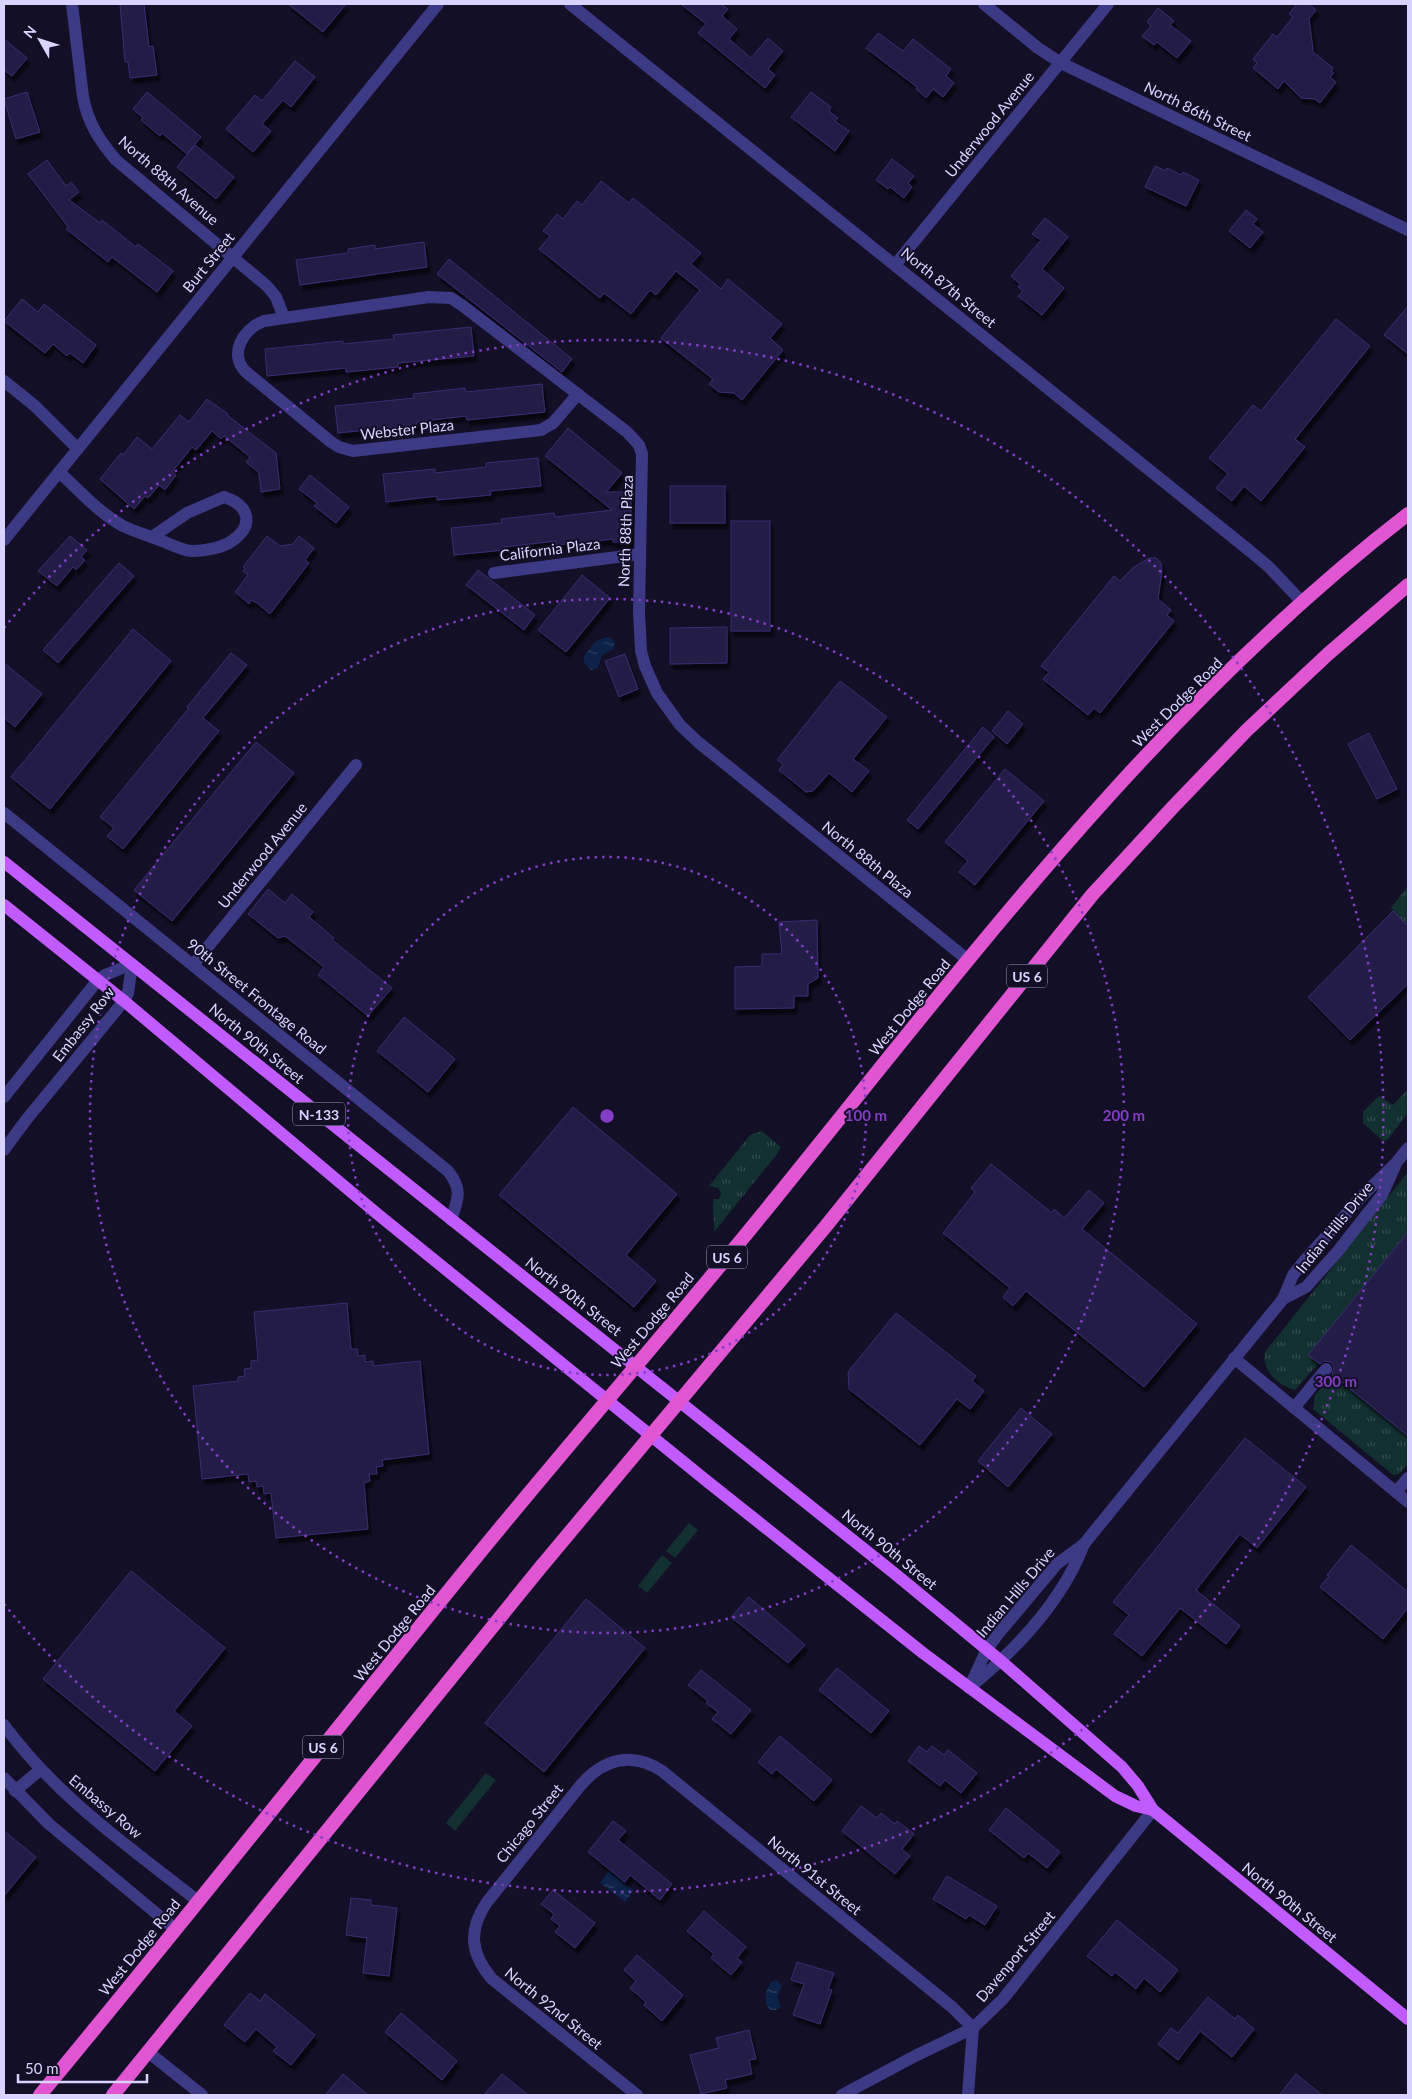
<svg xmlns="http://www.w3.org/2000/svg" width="1412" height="2099" font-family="Lato,sans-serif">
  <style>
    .grass { fill: url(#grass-tufts) }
    .green { fill: #12302f }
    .water { fill: url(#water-ripples) }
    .building { fill: #241b47; stroke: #3b2d73; filter: url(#shadow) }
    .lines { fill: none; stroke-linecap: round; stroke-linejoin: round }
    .minor { stroke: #3d3a85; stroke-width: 12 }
    .tertiary { stroke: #3d3a85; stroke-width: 12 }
    .primary { stroke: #c25bff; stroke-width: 12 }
    .trunk { stroke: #e055d1; stroke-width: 14 }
    .ring { fill: none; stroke: #843dc5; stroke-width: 2.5; stroke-dasharray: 2.5 5 }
    .labels { text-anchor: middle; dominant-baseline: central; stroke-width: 4; stroke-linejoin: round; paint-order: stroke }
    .shield { fill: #130f26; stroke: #9e99be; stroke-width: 1 }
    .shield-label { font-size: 14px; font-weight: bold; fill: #d9d4ff }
    .street-label { font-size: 15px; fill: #d9d4ff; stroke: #130f26 }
    .centre { fill: #843dc5; stroke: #130f26; stroke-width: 2.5 }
    .ring-label { font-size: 15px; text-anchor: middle; font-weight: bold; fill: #843dc5; stroke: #130f26; stroke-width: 4; stroke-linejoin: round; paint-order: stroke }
  </style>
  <defs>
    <pattern id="grass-tufts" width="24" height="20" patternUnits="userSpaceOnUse" patternTransform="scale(1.25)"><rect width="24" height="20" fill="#12302f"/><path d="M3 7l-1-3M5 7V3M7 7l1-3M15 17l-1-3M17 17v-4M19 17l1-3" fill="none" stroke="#344d4e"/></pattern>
    <pattern id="water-ripples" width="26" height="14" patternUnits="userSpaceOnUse" patternTransform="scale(1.25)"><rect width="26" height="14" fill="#0c2248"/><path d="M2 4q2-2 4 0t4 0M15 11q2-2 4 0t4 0" fill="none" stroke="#2f4163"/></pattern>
    <filter id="shadow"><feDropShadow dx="3" dy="5.5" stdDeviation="1" flood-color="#0009"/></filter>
  </defs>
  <rect width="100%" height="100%" fill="#130f26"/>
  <g class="grass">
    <path d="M1408,886V926L1391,908Z"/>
    <path d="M1408,1089V1113L1388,1139L1383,1141L1363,1123V1112L1379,1096L1393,1105Z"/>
    <path d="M762,1131L781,1147L777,1154L714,1232C715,1222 711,1207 714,1199H719L721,1193L718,1188L709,1186L750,1135Z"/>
    <path d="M1408,1172V1233L1319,1363L1297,1388L1295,1390C1278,1386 1261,1370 1265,1352Z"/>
    <path d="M1333,1374L1408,1436V1464L1399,1474L1393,1475L1313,1409L1315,1395Z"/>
  </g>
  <g class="green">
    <path d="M689,1523L698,1530L675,1558L666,1551Z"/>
    <path d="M662,1555L672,1563L647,1593L638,1586Z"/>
    <path d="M486,1773L496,1780L455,1831L446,1823Z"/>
  </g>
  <g class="water">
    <path d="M606,637L611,638L615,643L614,649L602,655L598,668L591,670L584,662V656L595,642Z"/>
    <path d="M609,1871L634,1890L625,1902L600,1883Z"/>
    <path d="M777,1980L782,1986L777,1997L781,2007L776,2010H770L766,2005V1992L771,1982Z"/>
  </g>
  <g class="building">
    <path d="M120,4H144L149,47L153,46L157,75L130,78L128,62H125Z"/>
    <path d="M288,4H346L323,32Z"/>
    <path d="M681,4H721L728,9L722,16L737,29L729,39L751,58L768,38L783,51L768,69L775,75L765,88L698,33L706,24Z"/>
    <path d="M1297,4H1309L1316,10L1309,19L1313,49L1312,51L1333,68L1331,71L1334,73L1330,77L1336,82L1320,103L1315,99L1301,98L1284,81L1278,89L1253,68L1257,63L1253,59L1273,34L1277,37L1293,17L1289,14Z"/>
    <path d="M1158,8L1174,21L1170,25L1191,41L1177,58L1157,42L1154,45L1142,36L1151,26L1147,22Z"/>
    <path d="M878,33L903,51L913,39L951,69L946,76L954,83L943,97L933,89L926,98L916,89L917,87L866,48Z"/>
    <path d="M4,39L27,58L12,76L4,70Z"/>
    <path d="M295,61L315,77L291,107L283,100L262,124L271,131L253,152L226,129L255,95L262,101Z"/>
    <path d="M27,92L40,132L16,139L4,99Z"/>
    <path d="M147,92L201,137L187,154L162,133L160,136L141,120L143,118L133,109Z"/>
    <path d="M811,92L831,107L829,111L838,118L835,121L849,131L835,151L791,117Z"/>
    <path d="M195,145L234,177L216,199L177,167Z"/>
    <path d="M892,159L914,176L908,183L912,187L904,198L890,187L888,189L876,180Z"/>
    <path d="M47,160L66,186L71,182L79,192L69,200L100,223L102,220L136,247L138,244L173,271L157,292L112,257L108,262L66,229L68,227L28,174Z"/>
    <path d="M1155,166L1166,171L1167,168L1181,175L1183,172L1199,180L1186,206L1145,187Z"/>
    <path d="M601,181L629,203L633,198L701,253L691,264L721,289L728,279L782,324L770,338L783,350L742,400L734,393L719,392L709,384L713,379L661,338L700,290L676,271L656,295L650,290L631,314L604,293L600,298L539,249L550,236L543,231L557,214L563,219L577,201L582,205Z"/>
    <path d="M1246,210L1257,219L1253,224L1263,232L1250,248L1229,231Z"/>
    <path d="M1045,218L1068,237L1042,269L1064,288L1042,315L1018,296L1023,291L1018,287L1020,284L1011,276L1041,240L1032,234Z"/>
    <path d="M424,242L427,267L300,285L296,260L348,253V249L375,245V249Z"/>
    <path d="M449,259L572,359L562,372L437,274Z"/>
    <path d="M22,299L38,312L44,304L96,345L83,363L70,353L67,356L53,344L45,353L4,321Z"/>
    <path d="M1408,306V354L1384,335Z"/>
    <path d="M1336,319L1370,346L1295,439L1305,447L1261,501L1244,486L1232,501L1216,488L1228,474L1209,458L1253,405L1261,411Z"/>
    <path d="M471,327L474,356L398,363V367L346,372V368L267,376L265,349L343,341V344L394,339L393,335Z"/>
    <path d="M542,384L545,412L467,420L466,416L416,422L417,425L338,433L335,406L414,398L413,394L465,388L466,392Z"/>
    <path d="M207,399L228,414L227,415L276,453L280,489L261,492L259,473L246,462L250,457L224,436L221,439L212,431L196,450L192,447L172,472L176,475L165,490L159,485L148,498L145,496L134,509L100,479L121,453L123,455L137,437L152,449L180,415L189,422Z"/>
    <path d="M568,428L622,473L606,492H631V542H613V539L556,545V541L504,547L505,550L454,555L451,528L502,523L501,519L554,513L555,517L612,510L545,456Z"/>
    <path d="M538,458L541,486L490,491L491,495L437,500V496L386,502L383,474L435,469V473L486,467V463Z"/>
    <path d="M310,475L349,507L336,523L314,506L317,503L299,489Z"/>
    <rect x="670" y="486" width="55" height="37"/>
    <rect x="731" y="521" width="39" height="110"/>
    <path d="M70,536L87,550L81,557L85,560L76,570L73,567L57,586L38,571Z"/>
    <path d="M267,536L280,546L293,544L299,536L314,548L305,560L309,563L270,614L257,603L251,600L249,604L235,592L248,575L243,571L245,569L243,567Z"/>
    <path d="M1149,558H1156L1161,563L1162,571L1158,599L1171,610L1167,615L1174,621L1100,713L1094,708L1088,715L1043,679L1049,672L1041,666L1114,576L1120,581L1134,567Z"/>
    <path d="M119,563L134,576L58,663L43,650Z"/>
    <path d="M478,570L535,615L524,630L466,585Z"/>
    <path d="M582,575L610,598L566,652L538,630Z"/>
    <path d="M727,627V663L670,664V628Z"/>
    <path d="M133,629L171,661L50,809L11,777Z"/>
    <path d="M231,653L247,665L203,718L219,731L123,849L107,836L114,828L100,817L189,708L187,707Z"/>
    <path d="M625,654L638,689L619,697L605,661Z"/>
    <path d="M4,663L42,694L15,727L4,718Z"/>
    <path d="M840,681L887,717L853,759L869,771L852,792L829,773L813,791L806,792L779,770L783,764L777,760Z"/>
    <path d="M1008,711L1023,724L1007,744L992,731Z"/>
    <path d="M983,727L994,737L918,829L907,820Z"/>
    <path d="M1369,733L1397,789L1377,799L1348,744Z"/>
    <path d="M256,742L294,773L172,921L134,890Z"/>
    <path d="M1005,769L1044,801L975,885L959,872L968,861L945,842Z"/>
    <path d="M268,889L285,903L292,894L313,912L309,917L334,938L332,940L392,988L368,1016L318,975L324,967L285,936L278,938L248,914Z"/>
    <path d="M1393,911L1408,926V984L1350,1040L1308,997Z"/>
    <path d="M817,920L818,978L808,984V996H794V1008L735,1009V967L762,966V954H782L779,922Z"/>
    <path d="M404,1017L455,1059L428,1092L377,1051Z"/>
    <path d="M573,1107L677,1194L626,1255L656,1281L634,1307L499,1195Z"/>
    <path d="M991,1164L1052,1213L1054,1209L1064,1218L1089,1190L1104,1203L1082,1229L1197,1324L1144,1387L1026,1291L1013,1306L1003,1297L1010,1288L943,1233L975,1192L971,1188Z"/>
    <path d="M1408,1232V1436L1332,1374L1334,1367L1331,1362L1324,1361L1320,1364L1308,1355Z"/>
    <path d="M347,1303L351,1349H357L358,1356L365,1355V1362L373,1361V1366L420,1361L429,1454L382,1460L383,1466L376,1467L377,1474H369L370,1481L364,1483L368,1529L276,1538L271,1493L264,1494L263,1486L257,1487L256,1481L249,1482L248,1474L202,1479L193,1386L238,1381V1377L245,1376L244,1369L251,1368V1361L258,1360L254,1312Z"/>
    <path d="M896,1313L976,1376L972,1381L984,1391L970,1409L957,1399L920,1445L849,1389L848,1372Z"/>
    <path d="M1021,1408L1052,1434L1008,1487L978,1461Z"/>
    <path d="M1245,1438L1306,1487L1257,1548L1240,1534L1196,1590L1240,1626L1226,1644L1180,1608L1142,1656L1114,1634L1129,1615L1113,1602Z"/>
    <path d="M1351,1545L1408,1592V1608L1383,1639L1320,1587L1329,1576L1327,1575Z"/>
    <path d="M131,1571L225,1648L174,1711L192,1726L155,1771L43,1679Z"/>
    <path d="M749,1597L805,1645L788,1663L731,1617Z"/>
    <path d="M586,1599L645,1648L544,1772L485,1723Z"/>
    <path d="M837,1668L889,1711L871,1733L819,1690Z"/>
    <path d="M701,1670L751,1710L731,1734L712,1719L718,1712L706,1703L708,1701L688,1685Z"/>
    <path d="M780,1736L832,1780L814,1801L776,1769L772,1774L758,1762Z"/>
    <path d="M919,1746L927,1752L932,1746L944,1755L948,1750L977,1773L961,1793L945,1780L940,1786L908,1761Z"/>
    <path d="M861,1806L877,1818L881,1813L895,1824L897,1821L914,1834L902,1849L910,1856L895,1874L842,1831Z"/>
    <path d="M1006,1808L1060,1852L1047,1868L1028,1853L1024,1858L989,1830Z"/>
    <path d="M613,1821L626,1831L618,1840L672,1884L660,1900L630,1875L625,1882L588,1852Z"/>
    <path d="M4,1831L36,1857L4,1896Z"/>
    <path d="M947,1876L997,1906L985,1925L969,1915L966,1919L933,1899Z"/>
    <path d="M553,1890L595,1923L575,1948L555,1932L560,1926L551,1919L554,1914L541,1904Z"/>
    <path d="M351,1898L371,1900V1905L397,1908L389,1976L363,1973L367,1938L346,1935Z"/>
    <path d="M704,1911L746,1947L737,1958L742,1962L731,1975L711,1958L714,1954L687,1931Z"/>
    <path d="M1117,1920L1178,1970L1160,1992L1144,1978L1136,1989L1115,1972L1112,1976L1087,1956Z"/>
    <path d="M637,1955L683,1995L662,2021L644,2005L646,2002L630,1988L636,1981L624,1970Z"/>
    <path d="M797,1962L834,1973L828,1989L832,1990L820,2024L793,2015L804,1984L791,1980Z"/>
    <path d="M250,1993L260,2001L265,1994L315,2035L291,2065L273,2051L277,2047L256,2029L245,2042L224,2025Z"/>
    <path d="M1208,1997L1235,2019L1238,2015L1254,2029L1232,2057L1200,2031L1178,2060L1158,2044L1171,2028L1178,2033Z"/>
    <path d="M401,2013L457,2061L442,2080L385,2032Z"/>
    <path d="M749,2030L756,2059L749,2060L752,2074L725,2080L727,2088L701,2094L690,2055L719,2048L716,2038Z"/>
    <path d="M343,2074L368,2095H325Z"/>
    <path d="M502,2074L528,2095H484Z"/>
    <path d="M1296,2074L1322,2095H1279Z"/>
  </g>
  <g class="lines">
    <g class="minor">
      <path d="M72,4L83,97C88,123 99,140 116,160L267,286L276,297L284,318"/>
      <path d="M570,4L1245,547L1269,567L1303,603"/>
      <path d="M984,4L1038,48L1061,63L1408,230"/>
      <path d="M895,265L1108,4"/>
      <path d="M4,381L35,406L78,449"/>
      <path d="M578,394L553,423L541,430L353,451L339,447L331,442L246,372C228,354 243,329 264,321L429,297L451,298L463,306L627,432L639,445L642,454L639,612L641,651L645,666L657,693L680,725L698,742L968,960"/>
      <path d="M59,472C79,490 99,513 123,526C135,532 150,536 162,541C172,545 182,550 191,551C204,551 222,548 232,541C255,525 249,505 224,497L187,513L152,537"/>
      <path d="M4,540L438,4"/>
      <path d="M494,573L640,554"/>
      <path d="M4,813L448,1171C463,1190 458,1199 451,1220"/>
      <path d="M193,965L356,765"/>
      <path d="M4,1097L98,980L105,975L132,964"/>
      <path d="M4,1150L26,1120L124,1001L128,993L132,964"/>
      <path d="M1234,1358L1408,1502"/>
      <path d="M1294,1408L1326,1369"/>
      <path d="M1396,1492L1408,1478"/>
      <path d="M4,1725C57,1797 128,1846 198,1901"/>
      <path d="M4,1778L49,1824L175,1929"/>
      <path d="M15,1791L40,1770"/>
      <path d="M148,2052L202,2095"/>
      <path d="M637,2095L492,1979C470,1953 468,1930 487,1902L580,1786C603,1759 631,1751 662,1771L952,2007L973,2028L968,2095"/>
      <path d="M842,2095L915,2056L973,2028L1003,1999L1153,1810"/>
    </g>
    <g class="tertiary">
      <path d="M1283,1299L1306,1287L1338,1251L1382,1195L1395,1166"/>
      <path d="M970,1686L987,1649L999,1633L1057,1564L1084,1544"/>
      <path d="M969,1688C1017,1649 1062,1602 1084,1544L1283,1299L1293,1275L1305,1260L1364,1194L1396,1163L1408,1148"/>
    </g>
    <g class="primary">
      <path d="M4,862L894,1573L1002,1662L1122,1767L1138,1786L1153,1810L1408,2019"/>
      <path d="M4,905L124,1001L375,1212L708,1482L923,1653L1115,1796L1136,1806L1153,1810"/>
    </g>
    <g class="trunk">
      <path d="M40,2095C188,1917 331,1735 477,1556C575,1436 677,1320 774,1200C970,958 1160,705 1408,514"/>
      <path d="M113,2095L540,1568L826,1226L1092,895L1173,807L1247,730L1328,654L1408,585"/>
    </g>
  </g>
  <g class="ring">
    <circle cx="607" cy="1116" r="259"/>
    <circle cx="607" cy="1116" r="517"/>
    <path d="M4 628A776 776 0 1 1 4 1604"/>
  </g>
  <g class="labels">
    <g class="shield">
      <rect x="1007" y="964.5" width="40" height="23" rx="4"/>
      <rect x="293" y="1102.5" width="52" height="23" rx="4"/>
      <rect x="707" y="1245.5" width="40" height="23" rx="4"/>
      <rect x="303" y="1735.5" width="40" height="23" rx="4"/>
    </g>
    <g class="shield-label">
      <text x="1027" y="976">US 6</text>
      <text x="319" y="1114">N-133</text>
      <text x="727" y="1257">US 6</text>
      <text x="323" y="1747">US 6</text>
    </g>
    <g class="street-label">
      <text transform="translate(1198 111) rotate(26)">North 86th Street</text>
      <text transform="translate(989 124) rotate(-51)">Underwood Avenue</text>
      <text transform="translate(169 180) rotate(41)">North 88th Avenue</text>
      <text transform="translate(208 262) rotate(-51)">Burt Street</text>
      <text transform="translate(949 287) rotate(39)">North 87th Street</text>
      <text transform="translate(407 429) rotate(-6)">Webster Plaza</text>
      <text transform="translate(625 531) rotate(-88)">North 88th Plaza</text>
      <text transform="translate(550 549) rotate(-7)">California Plaza</text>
      <text transform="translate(1177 702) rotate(-45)">West Dodge Road</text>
      <text transform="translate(262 855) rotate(-51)">Underwood Avenue</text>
      <text transform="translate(868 859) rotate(39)">North 88th Plaza</text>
      <text transform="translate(257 996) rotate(39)">90th Street Frontage Road</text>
      <text transform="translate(909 1007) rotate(-51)">West Dodge Road</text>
      <text transform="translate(83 1024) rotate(-52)">Embassy Row</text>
      <text transform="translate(257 1043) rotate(39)">North 90th Street</text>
      <text transform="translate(1334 1227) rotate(-51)">Indian Hills Drive</text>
      <text transform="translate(574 1296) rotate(38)">North 90th Street</text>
      <text transform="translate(652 1320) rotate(-50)">West Dodge Road</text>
      <text transform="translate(890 1549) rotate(39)">North 90th Street</text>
      <text transform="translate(1015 1592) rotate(-50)">Indian Hills Drive</text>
      <text transform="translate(394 1633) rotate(-51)">West Dodge Road</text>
      <text transform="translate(106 1806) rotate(40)">Embassy Row</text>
      <text transform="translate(529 1823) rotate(-51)">Chicago Street</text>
      <text transform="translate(815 1875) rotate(39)">North 91st Street</text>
      <text transform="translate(1290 1902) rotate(39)">North 90th Street</text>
      <text transform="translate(139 1947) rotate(-51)">West Dodge Road</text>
      <text transform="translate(1015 1956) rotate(-50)">Davenport Street</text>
      <text transform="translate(554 2008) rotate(39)">North 92nd Street</text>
    </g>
  </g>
  <circle cx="607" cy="1116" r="8" class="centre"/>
  <g class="ring-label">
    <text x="866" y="1121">100 m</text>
    <text x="1124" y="1121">200 m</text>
    <text x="1336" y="1387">300 m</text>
  </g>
  <rect width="1412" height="2099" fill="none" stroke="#d9d4ff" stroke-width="10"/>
  <g transform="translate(40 40) rotate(309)" stroke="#130f26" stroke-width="4" paint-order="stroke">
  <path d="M0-4L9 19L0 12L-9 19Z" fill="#d9d4ff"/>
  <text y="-8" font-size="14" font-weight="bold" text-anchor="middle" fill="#d9d4ff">N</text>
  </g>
  <path d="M18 2074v8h129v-8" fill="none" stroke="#d9d4ff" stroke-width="2.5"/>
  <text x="25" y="2074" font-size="15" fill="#d9d4ff" stroke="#130f26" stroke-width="4" paint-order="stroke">50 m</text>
</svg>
